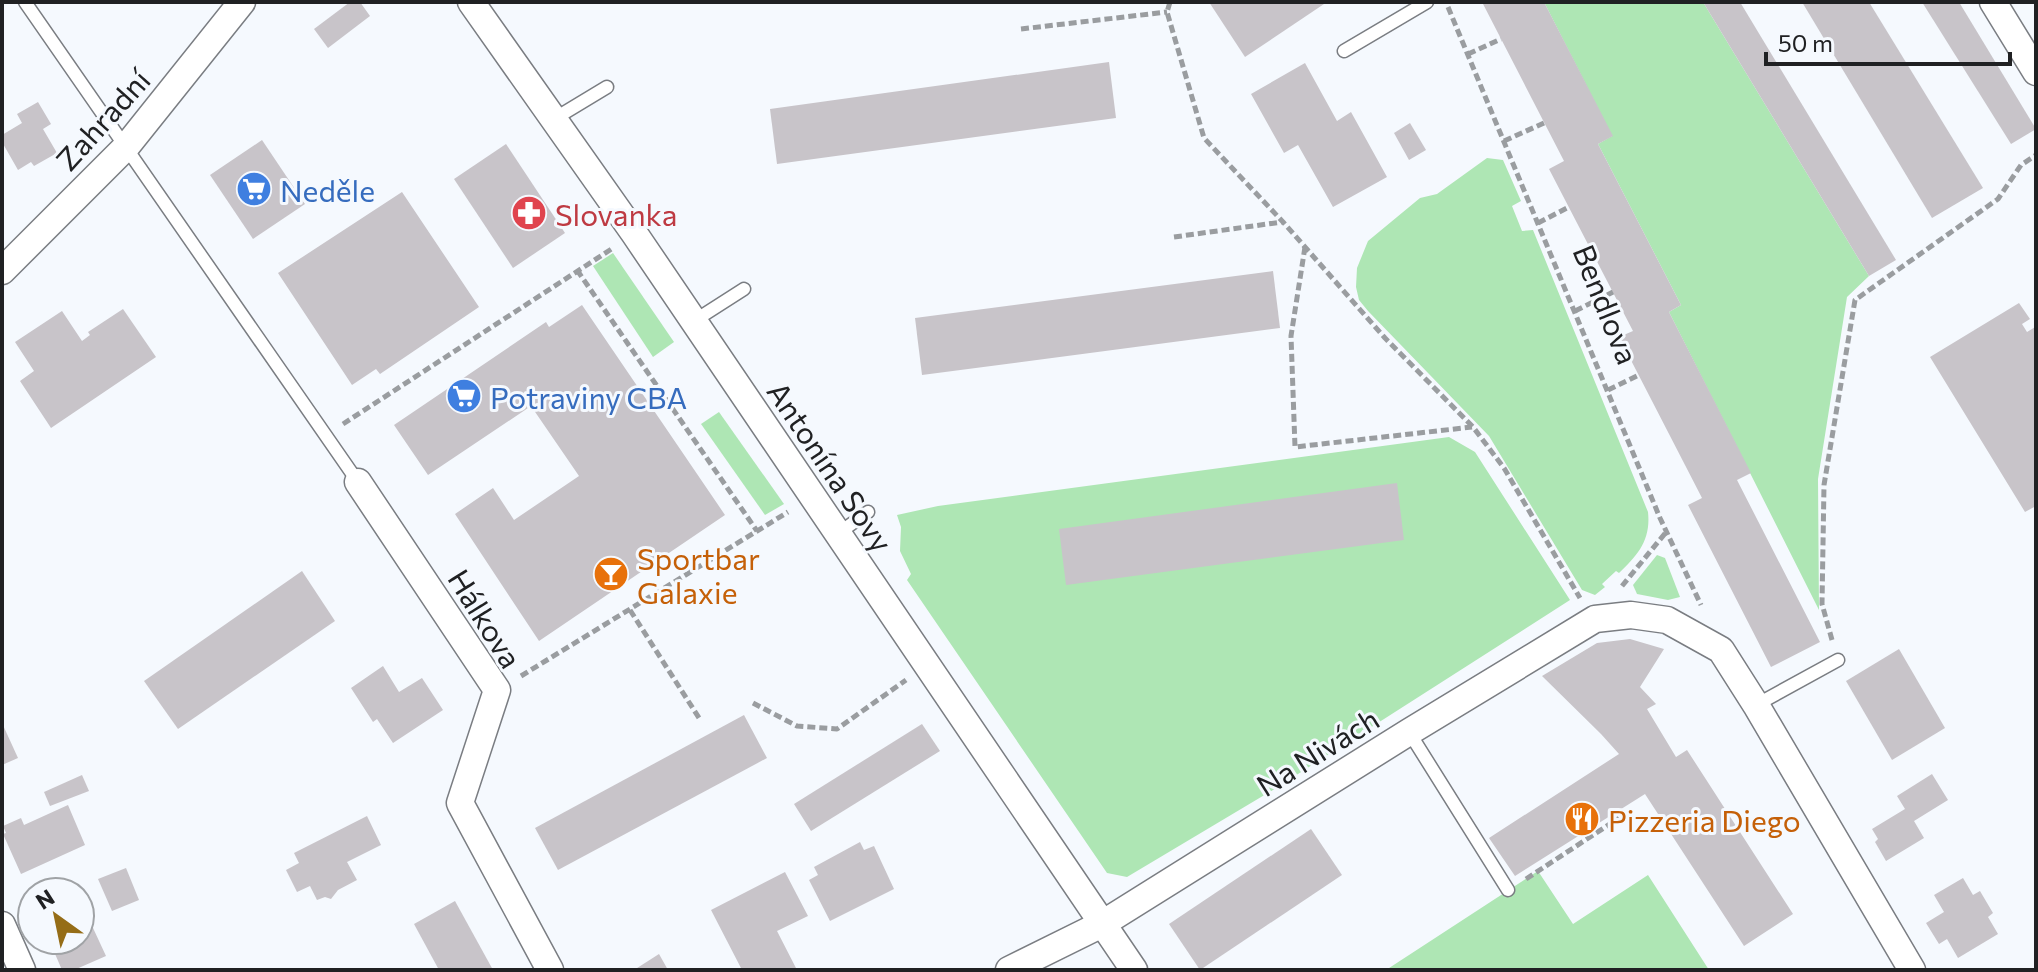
<svg xmlns="http://www.w3.org/2000/svg" width="2038" height="972" font-family="Commissioner,sans-serif">
  <style>
    .green { fill: #aee6b4 }
    .building { fill: #c8c4c9 }
    .lines { fill: none; stroke-linecap: round; stroke-linejoin: round }
    .lane-casing { stroke: #7a7d82; stroke-width: 15 }
    .street-casing { stroke: #7a7d82; stroke-width: 29 }
    .path { stroke: #9a9da0; stroke-width: 5; stroke-dasharray: 8 4; stroke-linecap: butt }
    .lane { stroke: #fff; stroke-width: 12 }
    .street { stroke: #fff; stroke-width: 26 }
    .labels { text-anchor: middle; dominant-baseline: central; stroke-width: 6; stroke-linejoin: round; paint-order: stroke }
    .street-label { font-size: 30px; fill: #202123; stroke: #f5f9fe }
    .shop-label { font-size: 30px; fill: #366cbe; stroke: #f5f9fe; text-anchor: start }
    .health-label { font-size: 30px; fill: #be3a42; stroke: #f5f9fe; text-anchor: start }
    .food-label { font-size: 30px; fill: #c56008; stroke: #f5f9fe; text-anchor: start }
  </style>
  <rect width="100%" height="100%" fill="#f5f9fe"/>
  <g class="green">
    <path d="M1544,2H1703L1869,276L1847,297L1818,479L1819,610L1669,312L1681,305L1598,144L1612,136Z"/>
    <path d="M1487,158L1503,160L1521,201L1512,206L1522,231L1533,230L1648,512C1651,540 1638,555 1619,573L1616,571L1602,584L1605,587L1595,595L1582,590L1489,436L1368,311L1359,300L1356,287L1357,268L1368,241L1420,198L1437,194Z"/>
    <path d="M613,253L674,342L653,357L593,266Z"/>
    <path d="M719,412L784,504L765,515L701,424Z"/>
    <path d="M1449,437L1475,452L1570,600L1273,790L1127,877L1107,873L907,580L911,574L900,551L901,527L897,515L938,506Z"/>
    <path d="M1657,555L1665,558L1680,597L1668,600L1637,594L1633,585Z"/>
    <path d="M1538,871L1573,924L1648,875L1709,970H1386Z"/>
  </g>
  <g class="building">
    <path d="M350,2H360L370,16L328,48L314,29Z"/>
    <path d="M1209,2H1327L1245,57Z"/>
    <path d="M1482,2H1544L1613,136L1598,144L1681,305L1669,312L1751,473L1737,480L1820,642L1771,667L1688,505L1702,498L1619,337L1633,331L1549,169L1564,161Z"/>
    <path d="M1703,2H1740L1896,260L1869,276Z"/>
    <path d="M1802,2H1869L1983,188L1932,218Z"/>
    <path d="M1922,2H1959L2036,129L2011,144Z"/>
    <path d="M1109,62L1116,118L777,164L770,109Z"/>
    <path d="M1305,63L1337,121L1351,112L1387,177L1333,207L1298,145L1284,153L1251,94Z"/>
    <path d="M38,102L51,124L43,129L57,153L34,166L31,162L18,170L2,142V135L22,123L17,114Z"/>
    <path d="M1410,123L1426,150L1409,160L1394,133Z"/>
    <path d="M262,140L305,204L253,239L210,175Z"/>
    <path d="M506,144L565,233L513,268L454,179Z"/>
    <path d="M402,192L479,307L380,374L376,369L352,385L278,273Z"/>
    <path d="M1273,271L1280,328L922,375L915,318Z"/>
    <path d="M2019,303L2030,319L2022,324L2027,332L2035,327L2036,330V506L2025,512L1930,357Z"/>
    <path d="M582,305L725,515L539,641L455,514L493,488L514,520L579,476L531,406L428,475L394,425L546,322L549,327Z"/>
    <path d="M123,309L156,357L51,428L20,381L34,371L15,342L62,311L82,341L90,335L88,332Z"/>
    <path d="M1397,483L1404,540L1066,585L1059,529Z"/>
    <path d="M302,571L335,621L178,729L144,681Z"/>
    <path d="M1630,639L1664,649L1640,687L1656,704L1647,709L1676,757L1687,750L1793,914L1744,946L1645,794L1515,876L1489,838L1619,754L1601,734L1542,676L1597,643Z"/>
    <path d="M1899,649L1945,728L1892,760L1846,681Z"/>
    <path d="M383,666L399,692L422,678L443,710L393,743L377,719L373,722L351,688Z"/>
    <path d="M744,715L767,758L558,870L535,828Z"/>
    <path d="M2,723L18,758L2,765Z"/>
    <path d="M922,724L940,751L811,831L794,804Z"/>
    <path d="M1932,774L1948,800L1914,821L1924,838L1886,861L1875,842L1878,839L1872,829L1905,809L1897,796Z"/>
    <path d="M82,775L89,791L50,806L44,792Z"/>
    <path d="M68,805L85,845L21,874L3,834L6,833L3,826L21,818L24,825Z"/>
    <path d="M367,816L381,845L347,862L357,880L338,890L331,899L325,897L317,900L310,886L297,892L286,870L299,863L294,853Z"/>
    <path d="M1311,829L1342,875L1200,970L1169,924Z"/>
    <path d="M860,842L864,850L874,846L894,889L830,921L809,880L818,875L814,867Z"/>
    <path d="M126,868L139,900L112,911L98,879Z"/>
    <path d="M785,872L808,916L777,931L797,970H742L711,910Z"/>
    <path d="M1963,878L1973,895L1980,891L1993,913L1988,917L1998,934L1958,958L1947,939L1939,944L1926,923L1944,912L1934,895Z"/>
    <path d="M455,901L493,970H439L414,924Z"/>
    <path d="M87,915L106,956L74,970H62L49,940H80V918Z"/>
    <path d="M659,954L668,970H634Z"/>
  </g>
  <g class="lines">
    <defs>
      <g id="lane">
        <path d="M25,2L358,482"/>
        <path d="M1344,51L1427,2"/>
        <path d="M554,119L607,87"/>
        <path d="M694,321L744,289"/>
        <path d="M839,533L868,512"/>
        <path d="M1756,705L1838,660"/>
        <path d="M1409,732L1508,890"/>
      </g>
      <g id="street">
        <path d="M471,2L634,233L1134,970"/>
        <path d="M1993,2L2036,72"/>
        <path d="M2,271L126,147L242,2"/>
        <path d="M358,482L497,690L460,803L550,970"/>
        <path d="M2,925L22,970"/>
        <path d="M1009,970L1102,924L1409,732L1595,619L1631,615L1667,620L1721,650L1756,705L1912,970"/>
      </g>
    </defs>
    <use href="#lane" class="lane-casing"/>
    <use href="#street" class="street-casing"/>
    <g class="path">
      <path d="M1170,2L1167,12L1204,138L1283,222L1385,338L1473,427L1504,468L1580,598"/>
      <path d="M1448,7L1660,518L1701,605"/>
      <path d="M1021,29L1167,12"/>
      <path d="M1468,54L1501,39"/>
      <path d="M1504,141L1544,123"/>
      <path d="M1538,223L1569,207"/>
      <path d="M1174,237L1282,222"/>
      <path d="M1305,247L1291,336L1295,447L1472,427"/>
      <path d="M577,270L757,531"/>
      <path d="M1575,311L1613,292"/>
      <path d="M1608,390L1639,375"/>
      <path d="M343,424L613,248"/>
      <path d="M1622,586L1667,531"/>
      <path d="M630,610L701,721"/>
      <path d="M1832,640L1822,604L1824,485L1855,300L1998,199L2021,165L2036,155"/>
      <path d="M521,676L788,512"/>
      <path d="M753,703L797,726L837,729L906,680"/>
      <path d="M1526,879L1619,818"/>
    </g>
    <use href="#lane" class="lane"/>
    <use href="#street" class="street"/>
  </g>
  <defs>
    <symbol id="supermarket-disc" viewBox="-11 -11 22 22"><circle r="9.5" fill="#3f7fe0" stroke="#f5f9fe"/><path d="M-6-5.5h2.5l.6 2H6L4.5 2H-2.5L-4.4-4H-6ZM-1.5 3.2a1.3 1.3 0 1 0 .1 0ZM3 3.2a1.3 1.3 0 1 0 .1 0Z" fill="#fff"/></symbol>
    <symbol id="pharmacy-disc" viewBox="-11 -11 22 22"><circle r="9.5" fill="#e0444e" stroke="#f5f9fe"/><path d="M-2-6h4v4h4v4h-4v4h-4v-4h-4v-4h4Z" fill="#fff"/></symbol>
    <symbol id="bar-disc" viewBox="-11 -11 22 22"><circle r="9.5" fill="#e8710a" stroke="#f5f9fe"/><path d="M-6-5H6L.8 .8V4.5H3.5V6h-7V4.5H-.8V.8Z" fill="#fff"/></symbol>
    <symbol id="restaurant-disc" viewBox="-11 -11 22 22"><circle r="9.5" fill="#e8710a" stroke="#f5f9fe"/><path d="M-5-6h1v4h1v-4h1v4h1v-4h1v5L-1.5 .5V6h-2V.5L-5-1ZM5-6V6H3V1.5H1.5Q1.5-4 5-6Z" fill="#fff"/></symbol>
  </defs>
  <g fill-rule="evenodd">
    <use href="#supermarket-disc" x="234" y="169" width="40" height="40"/>
    <use href="#pharmacy-disc" x="509" y="193" width="40" height="40"/>
    <use href="#supermarket-disc" x="444" y="376" width="40" height="40"/>
    <use href="#bar-disc" x="591" y="554" width="40" height="40"/>
    <use href="#restaurant-disc" x="1562" y="799" width="40" height="40"/>
  </g>
  <g class="labels">
    <g class="street-label">
      <text transform="translate(102 119) rotate(-48)">Zahradní</text>
      <text transform="translate(1607 304) rotate(68)">Bendlova</text>
      <text transform="translate(831 466) rotate(56)">Antonína Sovy</text>
      <text transform="translate(486 618) rotate(58)">Hálkova</text>
      <text transform="translate(1317 751) rotate(-32)">Na Nivách</text>
    </g>
    <g class="shop-label">
      <text x="280" y="189">Neděle</text>
      <text x="490" y="396">Potraviny CBA</text>
    </g>
    <g class="health-label">
      <text x="555" y="213">Slovanka</text>
    </g>
    <g class="food-label">
      <text x="637" y="557">Sportbar<tspan x="637" dy="34">Galaxie</tspan></text>
      <text x="1608" y="819">Pizzeria Diego</text>
    </g>
  </g>
  <rect width="2038" height="972" fill="none" stroke="#202123" stroke-width="8"/>
  <g transform="translate(56 916) rotate(327)"><circle r="38" fill="#f5f9fe" stroke="#a0a3a6" stroke-width="2"/>
  <path d="M0-6L14 30L0 20L-14 30Z" fill="#956d17"/>
  <text y="-12" font-size="22" font-weight="bold" text-anchor="middle" fill="#202123">N</text>
  </g>
  <path d="M1766 52v12h244v-12" fill="none" stroke="#202123" stroke-width="4"/>
  <text x="1778" y="52" font-size="24" fill="#202123" stroke="#f5f9fe" stroke-width="6" paint-order="stroke">50 m</text>
</svg>
